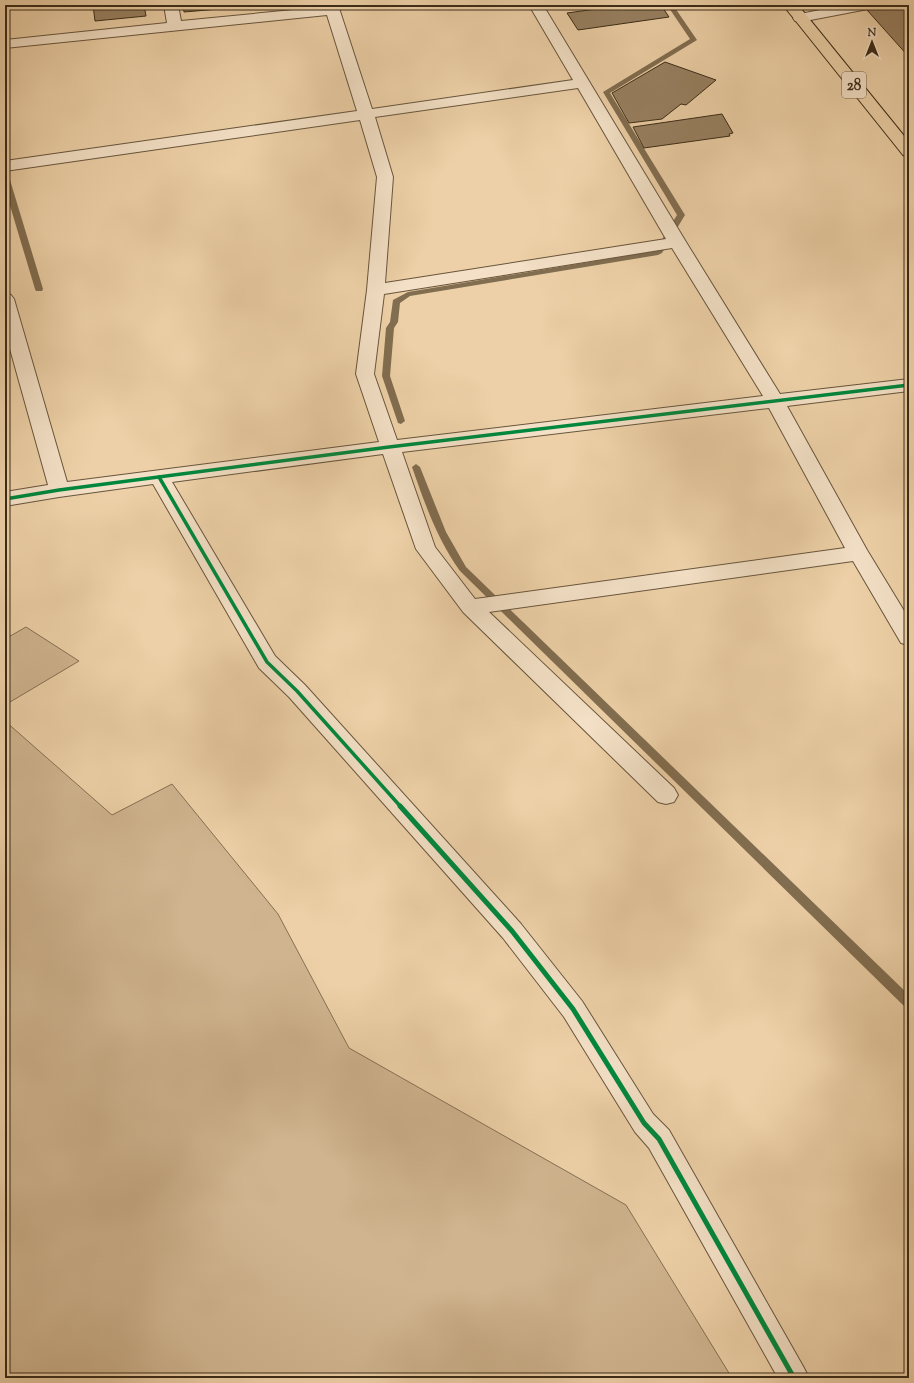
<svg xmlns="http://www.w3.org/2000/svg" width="914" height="1383" viewBox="0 0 914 1383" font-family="'Sorts Mill Goudy',serif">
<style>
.green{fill:#cfb48f;stroke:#857054}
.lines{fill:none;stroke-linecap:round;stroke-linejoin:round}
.stream{fill:#816d50;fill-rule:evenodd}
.building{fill:#988162;stroke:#3b2c18}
.minor-casing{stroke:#68553c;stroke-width:2}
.major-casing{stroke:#3b2c18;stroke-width:2}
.minor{fill:#f3e0c6;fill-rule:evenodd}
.major{fill:#edd0a7;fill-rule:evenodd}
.cycleway-far1-casing{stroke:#f3e0c6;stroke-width:6}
.cycleway-casing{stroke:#f3e0c6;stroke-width:8}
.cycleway-far1{stroke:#00873e;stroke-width:3.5}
.cycleway{stroke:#00873e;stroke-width:5}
.labels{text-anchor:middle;stroke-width:3;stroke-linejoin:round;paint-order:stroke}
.shield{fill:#f3e0c6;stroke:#72624c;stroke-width:1}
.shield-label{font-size:15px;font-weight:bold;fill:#3b2c18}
</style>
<rect width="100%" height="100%" fill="#edd0a7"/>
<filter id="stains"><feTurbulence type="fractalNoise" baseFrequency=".005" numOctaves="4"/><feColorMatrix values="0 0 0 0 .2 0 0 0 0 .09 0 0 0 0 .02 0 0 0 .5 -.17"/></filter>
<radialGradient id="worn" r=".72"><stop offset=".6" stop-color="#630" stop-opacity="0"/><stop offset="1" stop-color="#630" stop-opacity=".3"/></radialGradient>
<g class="green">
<polygon points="26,627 79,661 5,705 5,639"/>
<polygon points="5,721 112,815 172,784 278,914 349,1048 626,1205 732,1378 5,1378"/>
</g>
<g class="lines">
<g class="stream">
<polygon points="667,5 673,5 697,40 610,93 685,215 662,253 658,255 410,296 400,303 398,322 394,328 390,376 405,421 401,424 398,423 382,376 386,328 390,322 393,300 408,292 655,251 677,215 603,92 690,39"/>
<polygon points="5,178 10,180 43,289 42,291 36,291 35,289 5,189"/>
<path d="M416 464 420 467 446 532 466 567 909 995V1008L905 1007 460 571C437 539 425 504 412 467Z"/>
</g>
</g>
<g class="building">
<polygon points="93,5 144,5 146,16 95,21"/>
<polygon points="183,5 230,5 231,8 184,12"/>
<polygon points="625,5 661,5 669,17 578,30 567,13"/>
<polygon points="901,5 909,5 909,57 867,10"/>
<polygon points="665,62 716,80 686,105 681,104 662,119 629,123 612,93"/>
<polygon points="722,114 733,133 729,134 730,136 644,148 633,127"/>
</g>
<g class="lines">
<defs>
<g id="minor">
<path d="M164 5H178L181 21 324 7V5H338L372 109 573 80 529 5H543L686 242 780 394 909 379V391L787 406 867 550 909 619V645L901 643 853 561 489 612 674 788 678 795 674 802 666 804 658 802 463 612 416 549 383 454 172 482 275 656 305 685 521 924 582 1001 653 1114 669 1130 804 1368 809 1378H778L649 1148 635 1132 564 1017 503 938 289 697 259 668 153 484 59 497 5 506V492L48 485 5 331V294L11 295 14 299 67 482 379 442 356 374 367 290 377 177 360 120 5 171V161L357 111 327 15 5 48V40L167 23ZM578 88 666 239 385 283 393 177 375 117ZM672 248 763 396 397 440 374 374 384 294ZM769 408 845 548 475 599 435 547 402 452Z"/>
<polygon points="845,5 875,5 873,8 868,9 800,22 795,21 793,18 795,15"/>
</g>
<polygon id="major" points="783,5 798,5 909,142 909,157 903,155"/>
</defs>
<use href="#minor" class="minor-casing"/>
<use href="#major" class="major-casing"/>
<use href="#minor" class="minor"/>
<use href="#major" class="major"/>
<defs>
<g id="cycleway-far1">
<polyline points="159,477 267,662 297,691 401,807"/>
<polyline points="5,499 59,490 389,447 909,385"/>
</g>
<polyline id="cycleway" points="400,806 512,931 573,1009 644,1123 659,1139 794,1378"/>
</defs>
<use href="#cycleway-far1" class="cycleway-far1-casing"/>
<use href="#cycleway" class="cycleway-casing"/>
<use href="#cycleway-far1" class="cycleway-far1"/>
<use href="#cycleway" class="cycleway"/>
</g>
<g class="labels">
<rect class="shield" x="842" y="72" width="24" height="26" rx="3"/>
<g class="shield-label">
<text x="854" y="90">28</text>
</g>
</g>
<rect width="914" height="1383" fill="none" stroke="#edd0a7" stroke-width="20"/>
<rect x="6" y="6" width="902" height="1371" fill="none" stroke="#3b2c18" stroke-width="2"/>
<rect x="10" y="10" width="894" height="1363" fill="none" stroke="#3b2c18"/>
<g transform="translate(872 42)" stroke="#f3e0c6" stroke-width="3" paint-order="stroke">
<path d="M0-3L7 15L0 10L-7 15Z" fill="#3b2c18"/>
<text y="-6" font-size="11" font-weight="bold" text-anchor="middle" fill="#3b2c18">N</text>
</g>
<rect width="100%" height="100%" filter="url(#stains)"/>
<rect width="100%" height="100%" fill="url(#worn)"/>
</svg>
